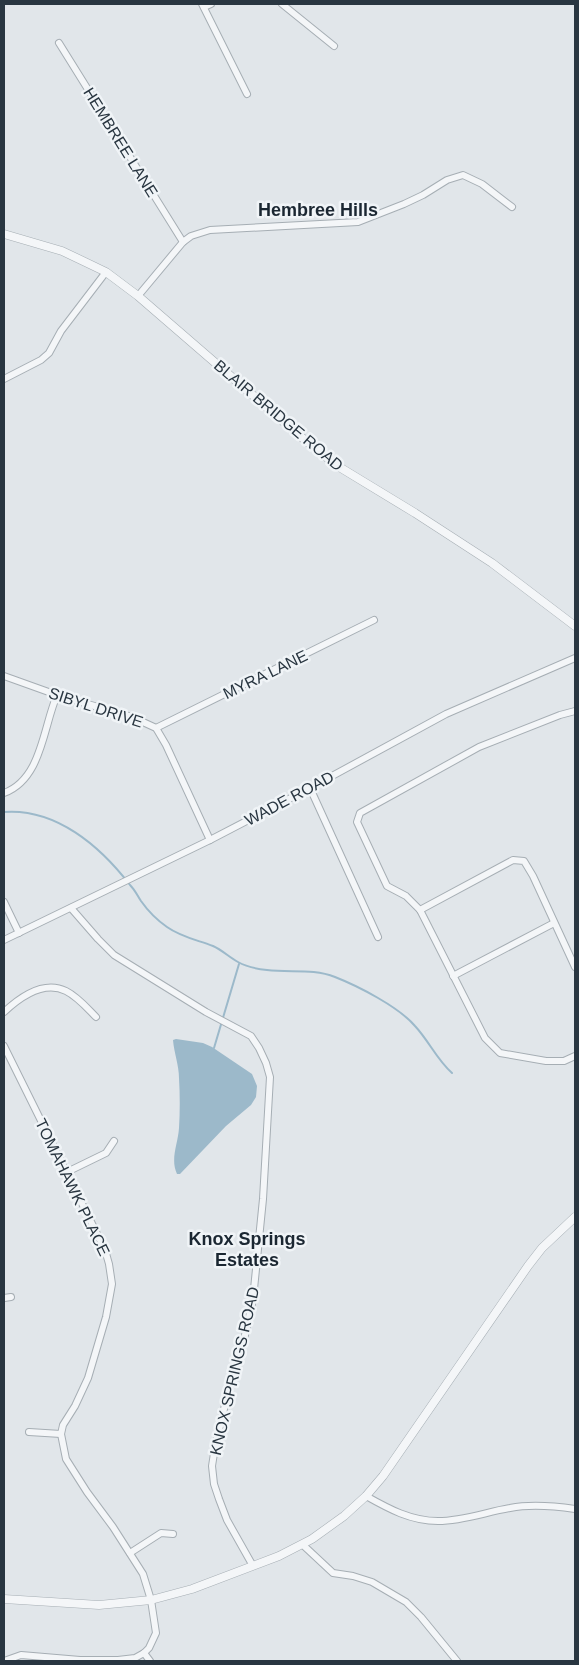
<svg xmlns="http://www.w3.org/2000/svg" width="579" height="1665" viewBox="0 0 579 1665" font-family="Helvetica,sans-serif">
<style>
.water{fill:#9cb9ca}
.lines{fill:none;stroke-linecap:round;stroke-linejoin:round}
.stream{stroke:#9cb9ca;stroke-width:2}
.minor-casing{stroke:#a6aeb4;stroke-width:8}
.tertiary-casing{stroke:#a6aeb4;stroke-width:9}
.minor{stroke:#f4f6f8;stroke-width:6}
.tertiary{stroke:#f4f6f8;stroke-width:8}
.labels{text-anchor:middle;stroke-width:5;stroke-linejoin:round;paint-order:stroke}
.street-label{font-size:16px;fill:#293641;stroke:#f0f4f7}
.neighbourhood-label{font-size:18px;font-weight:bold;fill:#1b2732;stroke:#f0f4f7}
</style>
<rect width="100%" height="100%" fill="#e1e6ea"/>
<path class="water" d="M176 1039 203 1043 212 1047 252 1074 257 1086 256 1097 251 1105 226 1126 180 1174H177C170 1159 178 1144 179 1128 180 1112 180 1095 179 1078 179 1065 174 1053 173 1040Z"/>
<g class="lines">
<g class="stream">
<path d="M4 812C56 808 100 846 130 885 135 890 137 895 141 901 148 911 157 920 167 927 181 937 197 940 213 946 222 950 229 957 238 962 247 967 257 969 267 970 290 973 313 968 335 977 358 986 399 1007 415 1026 429 1041 437 1060 452 1073"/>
<polyline points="214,1048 239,964"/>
</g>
<defs>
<g id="minor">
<polyline points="202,4 247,94"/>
<polyline points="282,4 334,46"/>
<polyline points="204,7 211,4"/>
<polyline points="59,43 183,242"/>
<polyline points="138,296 183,242 191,236 210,230 358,222 404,204 423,195 447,180 463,175 482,184 512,207"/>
<polyline points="4,379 41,360 49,353 61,331 106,272"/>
<polyline points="4,676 57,695 132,717 156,728 166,745 210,840"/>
<polyline points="575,711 560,715 479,747 360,813 357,822 387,886 406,896 420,910 485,1038 500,1053 546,1061 564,1061 575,1056"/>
<polyline points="156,728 374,620"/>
<polyline points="310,788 378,937"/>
<path d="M4 793C42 779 43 727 57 695"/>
<polyline points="4,902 19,933"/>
<polyline points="71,908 98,939 114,955 206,1012 251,1036 259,1048 266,1063 270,1077 263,1199 253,1299 243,1344 233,1371 215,1447 212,1466 214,1484 219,1499 227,1520 253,1566"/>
<polyline points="420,910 513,860 524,861 533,876 575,967"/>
<polyline points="4,940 210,840 310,788 446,714 575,658"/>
<polyline points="453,976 554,923"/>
<path d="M4 1012C20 997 44 980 66 991 78 997 87 1008 96 1017"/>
<polyline points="4,1046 105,1250 109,1264 112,1284 106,1317 88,1378 75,1406 63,1425 61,1434 66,1459 87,1492 113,1527 143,1574 151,1600 156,1633 149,1648 144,1653 135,1658 118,1660 80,1660 21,1655 4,1661"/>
<polyline points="67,1172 106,1153 114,1141"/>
<polyline points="4,1298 11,1297"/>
<polyline points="29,1432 61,1434"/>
<path d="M366 1496C389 1509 411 1521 438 1521 463 1521 486 1512 510 1508 531 1504 554 1506 575 1509"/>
<polyline points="303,1545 333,1573 353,1576 372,1582 406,1602 421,1617 457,1661"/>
<polyline points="130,1553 161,1533 173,1534"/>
<polyline points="144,1653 150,1661"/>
</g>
<g id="tertiary">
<polyline points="4,234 62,251 106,272 138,296 300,436 336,465 415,513 492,563 575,626"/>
<polyline points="4,1599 99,1605 151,1600 192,1589 279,1556 312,1539 344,1516 366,1496 383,1476 528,1266 542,1248 575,1217"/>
</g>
</defs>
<use href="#minor" class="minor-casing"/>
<use href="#tertiary" class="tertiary-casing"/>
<use href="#minor" class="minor"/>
<use href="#tertiary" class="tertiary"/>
</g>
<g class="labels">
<g class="street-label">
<text transform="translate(121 142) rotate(58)" y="6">HEMBREE LANE</text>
<text transform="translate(279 415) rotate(40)" y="6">BLAIR BRIDGE ROAD</text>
<text transform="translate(265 674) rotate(-26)" y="6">MYRA LANE</text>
<text transform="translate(96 707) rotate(18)" y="6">SIBYL DRIVE</text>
<text transform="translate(289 798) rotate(-28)" y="6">WADE ROAD</text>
<text transform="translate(73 1187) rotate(64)" y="6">TOMAHAWK PLACE</text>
<text transform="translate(234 1371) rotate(-77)" y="6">KNOX SPRINGS ROAD</text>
</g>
<g class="neighbourhood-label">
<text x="318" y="216">Hembree Hills</text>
<text x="247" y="1245">Knox Springs<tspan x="247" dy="21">Estates</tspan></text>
</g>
</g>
<rect width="579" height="1665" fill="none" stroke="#293641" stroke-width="10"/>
</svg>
